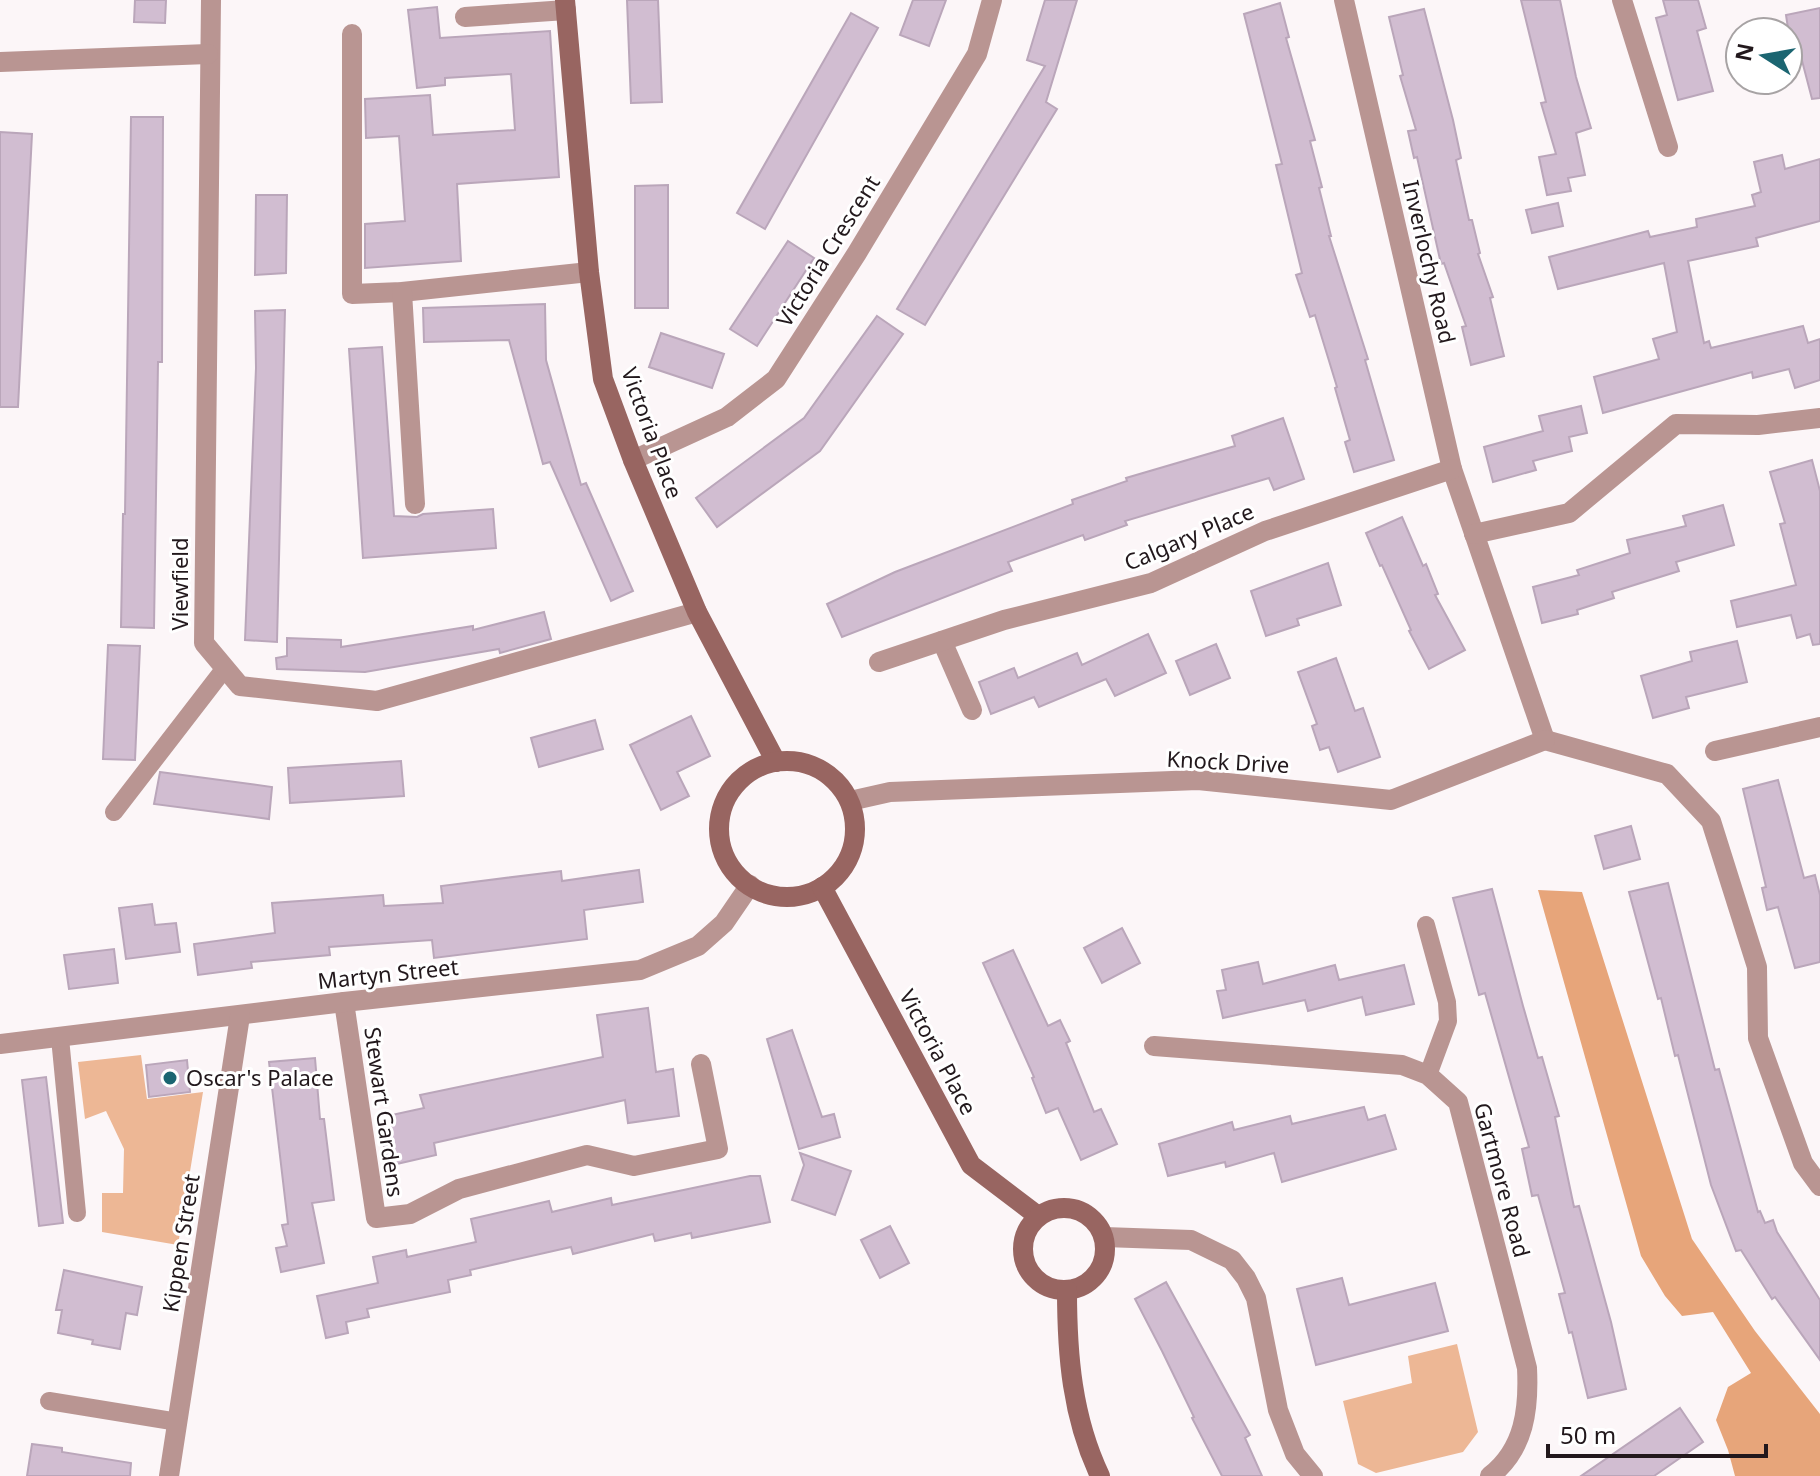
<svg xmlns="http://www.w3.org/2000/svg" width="1820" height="1476" viewBox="0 0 1820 1476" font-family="'Noto Sans',sans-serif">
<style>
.green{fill:#edb795}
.forest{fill:#e7a57a}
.building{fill:#d1bdd1;stroke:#baa6ba;stroke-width:2}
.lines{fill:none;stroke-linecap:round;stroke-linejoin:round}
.lane{stroke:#b99592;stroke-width:18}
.street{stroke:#b99592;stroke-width:20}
.secondary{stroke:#986561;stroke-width:20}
.poi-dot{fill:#1b6571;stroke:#fff;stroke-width:3}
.labels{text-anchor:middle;stroke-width:6;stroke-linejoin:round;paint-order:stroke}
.street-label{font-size:22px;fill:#22181c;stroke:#fff}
.poi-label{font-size:22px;fill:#22181c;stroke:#fff;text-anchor:start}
</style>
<rect width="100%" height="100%" fill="#fcf6f8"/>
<g class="green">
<polygon points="141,1055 147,1099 203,1092 178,1245 102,1232 102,1193 123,1193 124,1149 106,1111 85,1119 78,1062"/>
<polygon points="1457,1344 1478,1432 1463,1452 1376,1473 1358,1464 1343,1401 1412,1383 1408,1356"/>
</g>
<polygon class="forest" points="1538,890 1582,892 1692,1239 1755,1331 1820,1414 1820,1476 1735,1476 1728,1450 1716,1420 1728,1387 1751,1373 1713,1312 1682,1316 1665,1296 1641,1256"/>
<g class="building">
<polygon points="135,0 166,0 165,23 134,22"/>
<polygon points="627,0 658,0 662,102 631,103"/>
<polygon points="913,0 946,0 929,46 900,35"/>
<polygon points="1045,0 1077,0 1046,102 1057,109 925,325 897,309 1045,66 1027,60"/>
<polygon points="1521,0 1560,0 1576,77 1591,128 1576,133 1585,175 1568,178 1571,191 1547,195 1539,157 1556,154 1541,103 1546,102"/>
<polygon points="1663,0 1698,0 1706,28 1697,31 1713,91 1678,100 1656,18 1667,15"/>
<polygon points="1280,3 1289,37 1286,38 1315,140 1310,141 1322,187 1319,188 1331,236 1329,236 1368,359 1365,360 1394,460 1354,472 1345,442 1350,440 1335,388 1337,387 1315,315 1310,317 1296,275 1302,273 1276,165 1282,164 1244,14"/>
<polygon points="437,7 440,38 550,31 559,177 457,184 461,261 365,268 365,224 405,221 399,136 366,138 365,99 430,95 433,135 515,130 511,74 445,78 445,85 417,88 408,10"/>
<polygon points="1820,8 1820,98 1812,99 1800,53 1792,55 1786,15"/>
<polygon points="1424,9 1453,120 1461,158 1456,160 1469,220 1472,220 1480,253 1478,254 1493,297 1490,298 1504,356 1471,365 1462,327 1466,326 1444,263 1441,264 1417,157 1414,158 1408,131 1416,130 1400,76 1403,75 1389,17"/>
<polygon points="851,13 878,28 765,229 737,213"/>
<polygon points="131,117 163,117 162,362 158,362 154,628 121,627 123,514 125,514"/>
<polygon points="0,132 32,134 18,407 0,407"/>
<polygon points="1782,155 1785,169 1820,159 1820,221 1756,238 1758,246 1688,261 1704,343 1709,341 1711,348 1803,326 1808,343 1820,339 1820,380 1795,388 1789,369 1753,378 1752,372 1603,413 1594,377 1659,359 1653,339 1677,332 1664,263 1558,289 1549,257 1648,231 1650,237 1697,227 1696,219 1755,206 1752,195 1761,192 1754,162"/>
<polygon points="668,185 668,308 635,308 635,186"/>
<polygon points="256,195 287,195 286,273 255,275"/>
<polygon points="1558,203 1563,226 1532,233 1526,210"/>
<polygon points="788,241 814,258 757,346 730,329"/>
<polygon points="545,304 546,360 581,485 586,483 633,591 611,601 550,462 543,464 509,340 424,342 423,308"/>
<polygon points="285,310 277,642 245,640 256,368 255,311"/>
<polygon points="877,316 903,334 820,451 717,527 696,498 804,418"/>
<polygon points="661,333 724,354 712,388 649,367"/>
<polygon points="382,347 394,516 417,517 423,514 493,509 496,548 363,558 349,349"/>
<polygon points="1581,406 1587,433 1569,437 1572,451 1533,461 1536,470 1493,482 1484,447 1543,431 1539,416"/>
<polygon points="1283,418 1304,479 1274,490 1269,478 1125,521 1127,525 1085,540 1083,535 1008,562 1012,571 842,637 827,604 895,572 1073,504 1072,500 1127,481 1126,478 1235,446 1232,436"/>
<polygon points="1812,460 1820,491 1820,644 1813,645 1810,634 1797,638 1791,615 1737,627 1731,601 1796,585 1780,524 1785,523 1770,472"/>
<polygon points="1723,505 1734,545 1676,562 1679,571 1612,592 1614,598 1577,610 1578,614 1542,623 1533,587 1579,575 1577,570 1630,553 1627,540 1686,526 1683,516"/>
<polygon points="1402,517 1423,566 1426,564 1438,594 1435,595 1465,650 1429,669 1409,631 1411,630 1382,565 1380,566 1366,533"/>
<polygon points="1328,563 1341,605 1297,619 1299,625 1266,636 1251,591"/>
<polygon points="544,612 551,639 500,653 499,649 365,672 277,669 276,658 287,656 287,638 341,640 341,647 473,626 473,630"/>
<polygon points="1148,634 1166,673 1115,696 1106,679 1039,707 1034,697 991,714 979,682 1014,668 1018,678 1077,653 1082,665"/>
<polygon points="1737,641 1747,682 1686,697 1689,708 1653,718 1641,676 1692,661 1690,652"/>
<polygon points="1216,644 1230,678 1190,695 1176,661"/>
<polygon points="108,645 140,646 135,760 103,759"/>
<polygon points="1336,658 1355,711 1363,708 1380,757 1338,772 1329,747 1320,750 1312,726 1317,724 1298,672"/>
<polygon points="691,716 710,756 677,772 689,796 661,810 630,745"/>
<polygon points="595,720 603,749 539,767 531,738"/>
<polygon points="401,761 404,796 290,803 288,768"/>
<polygon points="160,772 272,787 269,819 154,804"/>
<polygon points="1778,780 1804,878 1815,875 1820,895 1820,962 1795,968 1778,907 1767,910 1762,888 1766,887 1743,789"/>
<polygon points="1631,826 1640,859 1604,869 1595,836"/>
<polygon points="639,870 643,902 584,910 587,939 434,958 432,940 329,947 330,955 251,962 252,968 198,975 194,944 275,933 272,903 383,895 384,906 443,903 441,886 561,871 562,881"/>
<polygon points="1668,883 1715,1070 1719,1069 1758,1212 1760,1211 1765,1223 1773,1220 1777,1232 1820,1300 1820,1360 1775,1297 1772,1299 1741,1250 1736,1251 1711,1185 1678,1055 1675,1056 1661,998 1658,999 1629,892"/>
<polygon points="1492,889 1523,1006 1538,1058 1542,1057 1559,1116 1555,1117 1574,1207 1579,1206 1611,1322 1626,1389 1588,1398 1572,1332 1569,1333 1559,1294 1565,1293 1538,1195 1532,1196 1522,1149 1529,1147 1485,993 1479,995 1453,898"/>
<polygon points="152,904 155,925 176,923 180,952 126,959 119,908"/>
<polygon points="1122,928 1140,963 1102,983 1084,948"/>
<polygon points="114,949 118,983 69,989 64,955"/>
<polygon points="1013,950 1048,1026 1060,1020 1070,1041 1066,1043 1094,1112 1101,1109 1117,1144 1081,1160 1058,1108 1046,1113 1032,1078 1034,1077 983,963"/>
<polygon points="1258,962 1263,984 1335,965 1339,980 1404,965 1414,1004 1366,1015 1362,997 1308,1011 1305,1000 1223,1018 1217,991 1226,990 1222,970"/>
<polygon points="648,1008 656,1072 673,1069 679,1116 628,1123 625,1100 434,1143 436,1155 388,1166 378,1118 424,1108 420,1095 603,1057 597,1015"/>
<polygon points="792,1030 822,1117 834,1114 840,1137 799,1149 767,1039"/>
<polygon points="315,1058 320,1119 324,1119 334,1200 312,1203 324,1263 281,1272 276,1248 287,1246 282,1225 288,1224 269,1062"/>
<polygon points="187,1060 190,1092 149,1097 146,1065"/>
<polygon points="46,1077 63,1223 39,1226 22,1080"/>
<polygon points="1364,1107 1368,1120 1385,1115 1396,1149 1282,1182 1274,1153 1226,1167 1225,1162 1168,1176 1159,1144 1232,1122 1234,1130 1290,1116 1292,1124"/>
<polygon points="800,1153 851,1171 835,1215 792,1200 804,1165"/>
<polygon points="750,1176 760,1176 770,1222 692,1238 691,1233 655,1241 653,1234 573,1254 571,1247 470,1270 471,1275 448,1280 450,1292 367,1309 369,1317 346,1322 348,1333 326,1338 317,1296 378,1283 373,1257 406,1250 407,1257 476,1242 471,1219 549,1201 552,1212 611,1198 612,1205"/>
<polygon points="890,1226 909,1263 880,1278 861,1240"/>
<polygon points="64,1270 142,1287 137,1315 126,1313 120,1349 92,1344 93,1340 58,1333 62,1310 56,1310"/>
<polygon points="1342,1278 1349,1305 1435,1283 1448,1331 1316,1365 1297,1289"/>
<polygon points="1166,1282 1250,1435 1245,1438 1262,1476 1222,1476 1192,1418 1194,1417 1162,1351 1135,1299"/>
<polygon points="1680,1408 1703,1442 1654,1476 1581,1476"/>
<polygon points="32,1444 62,1448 62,1452 131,1463 130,1476 27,1476"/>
</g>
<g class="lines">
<g class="lane">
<polyline points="114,812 225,668"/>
<polyline points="1426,925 1447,1002 1448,1021 1428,1075"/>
<polyline points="60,1038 77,1213"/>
<polyline points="49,1401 178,1422"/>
</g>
<g class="street">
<polyline points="211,0 204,643 240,686 377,701 697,612"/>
<polyline points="1344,0 1452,469 1545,740"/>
<polyline points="1622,0 1668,147"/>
<polyline points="465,17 566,10"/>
<polyline points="352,34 352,294 402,292 589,272"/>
<polyline points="0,62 208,54"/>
<polyline points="402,292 415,504"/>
<polyline points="633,460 727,417 776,379 857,253 977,54 992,0"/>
<polyline points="1474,534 1569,513 1676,424 1758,425 1820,418"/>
<polyline points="942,641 972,710"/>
<polyline points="879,662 1004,620 1151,583 1265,531 1452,469"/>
<polyline points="1545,740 1667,774 1711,821 1757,967 1758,1038 1803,1163 1820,1186"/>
<polyline points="1715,751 1820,727"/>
<polyline points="850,801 890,792 1198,780 1391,800 1545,740"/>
<polyline points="344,1002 376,1218 410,1214 459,1189 587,1155 634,1166 718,1149 701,1064"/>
<polyline points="0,1044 344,1002 640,970 698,946 724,923 750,885"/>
<path d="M1154 1046 1402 1065 1428 1075 1458 1102 1527 1368C1529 1408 1525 1449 1490 1476"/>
<polyline points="1104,1237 1191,1240 1232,1260 1246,1278 1256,1298 1278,1410 1295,1454 1313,1476"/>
<polyline points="169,1476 240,1016"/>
</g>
<g class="secondary">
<polyline points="565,0 589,272 603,379 633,460 697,612 776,762"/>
<circle cx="787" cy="829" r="68"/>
<polyline points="822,887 971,1165 1038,1216"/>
<circle cx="1064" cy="1249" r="41"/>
<path d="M1067 1290C1067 1355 1072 1417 1100 1476"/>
</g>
</g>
<circle class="poi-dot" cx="170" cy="1078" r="8"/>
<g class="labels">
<g class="street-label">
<text transform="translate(828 251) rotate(-58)" y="8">Victoria Crescent</text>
<text transform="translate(1429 262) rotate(77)" y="8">Inverlochy Road</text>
<text transform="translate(652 433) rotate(70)" y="8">Victoria Place</text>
<text transform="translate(1189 537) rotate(-23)" y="8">Calgary Place</text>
<text transform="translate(180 584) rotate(-90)" y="8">Viewfield</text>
<text transform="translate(1228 762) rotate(3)" y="8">Knock Drive</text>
<text transform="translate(388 974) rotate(-6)" y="8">Martyn Street</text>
<text transform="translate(938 1052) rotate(62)" y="8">Victoria Place</text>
<text transform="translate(384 1112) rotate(82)" y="8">Stewart Gardens</text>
<text transform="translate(1502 1180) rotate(75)" y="8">Gartmore Road</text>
<text transform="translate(181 1243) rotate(-81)" y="8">Kippen Street</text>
</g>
<g class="poi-label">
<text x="186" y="1086">Oscar's Palace</text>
</g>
</g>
<g transform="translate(1764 56) rotate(281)"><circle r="38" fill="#ffffff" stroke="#a7a3a4" stroke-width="2"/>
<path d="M0-6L14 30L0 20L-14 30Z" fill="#1b6571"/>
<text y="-12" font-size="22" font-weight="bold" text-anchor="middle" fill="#22181c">N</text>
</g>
<path d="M1548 1444v12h218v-12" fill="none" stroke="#22181c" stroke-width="4"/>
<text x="1560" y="1444" font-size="24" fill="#22181c" stroke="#ffffff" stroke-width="6" paint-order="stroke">50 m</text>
</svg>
